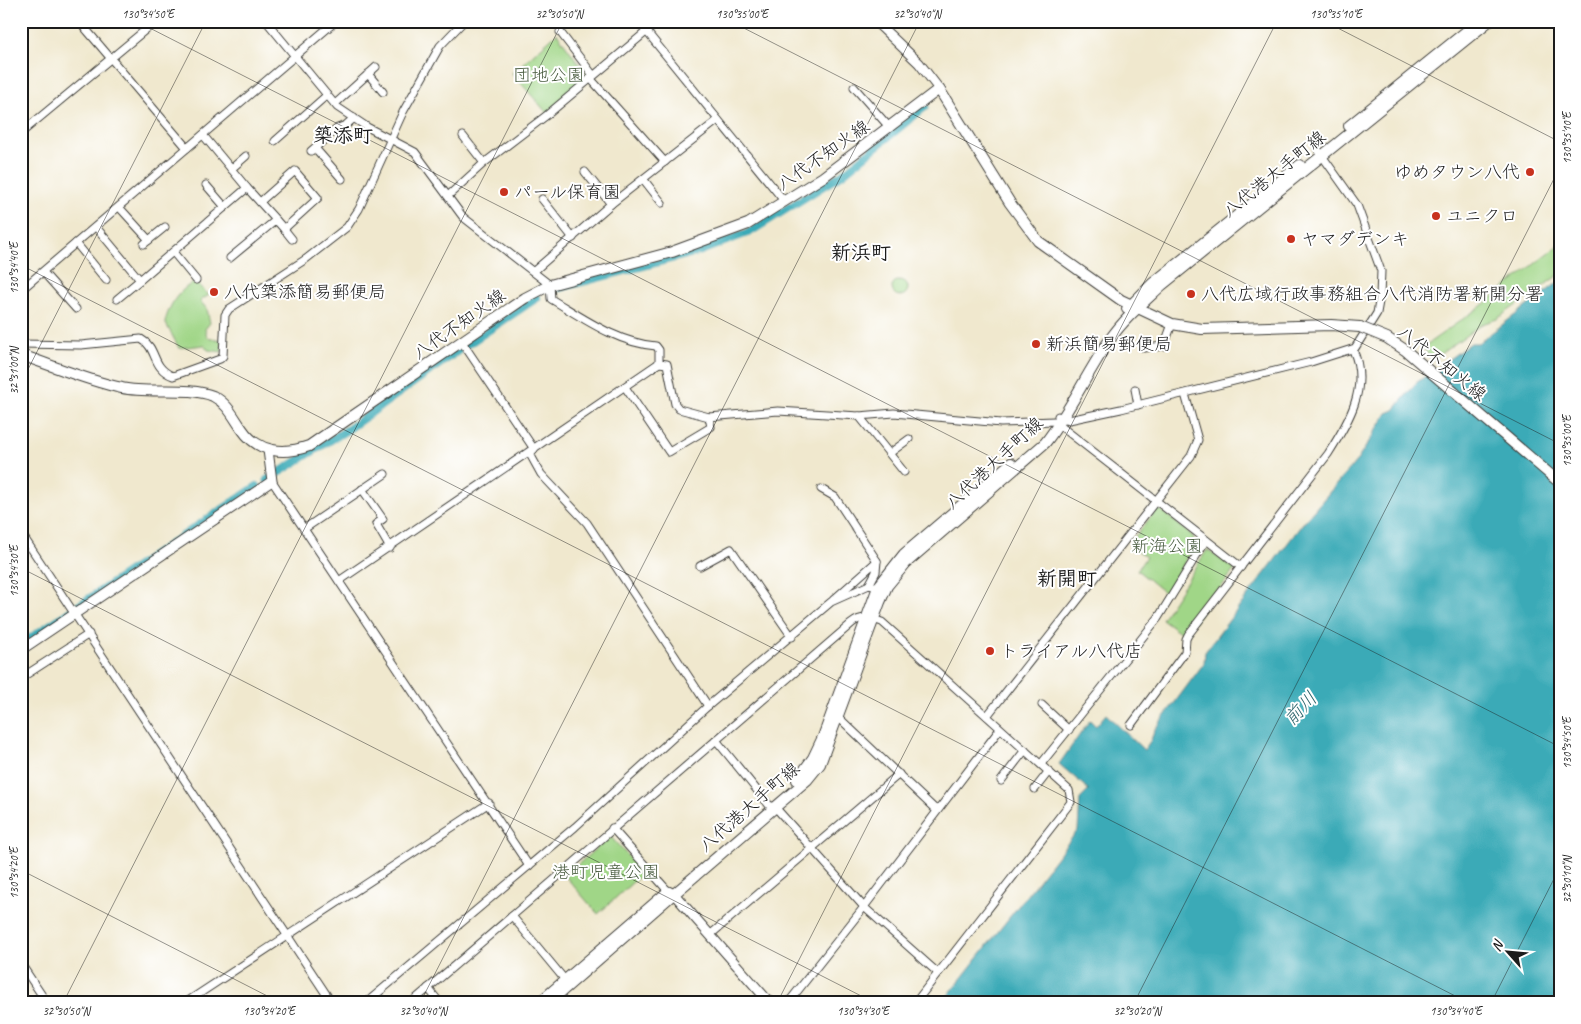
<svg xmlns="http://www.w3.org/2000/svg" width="1581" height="1024" viewBox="0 0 1581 1024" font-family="Caveat,'Klee One',sans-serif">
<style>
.green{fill:#a0d687;stroke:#5e7952}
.water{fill:#3aaab7;stroke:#2b636a}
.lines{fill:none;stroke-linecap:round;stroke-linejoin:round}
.canal{stroke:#3aaab7;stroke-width:8}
.minor-casing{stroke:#3c3b37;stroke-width:9}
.tertiary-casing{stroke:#3c3b37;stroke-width:11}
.secondary-casing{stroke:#3c3b37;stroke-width:12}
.minor{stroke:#fff;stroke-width:7}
.tertiary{stroke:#fff;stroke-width:9}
.secondary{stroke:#fff;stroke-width:10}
.secondary-bridge-casing{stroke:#3c3b37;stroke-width:12;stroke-linecap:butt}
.secondary-bridge{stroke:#fff;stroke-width:10}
.ticks{fill:none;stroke:#1c1c1c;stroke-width:1;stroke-opacity:0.45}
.poi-dot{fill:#c8321e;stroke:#fff;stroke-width:2}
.labels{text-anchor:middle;stroke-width:4;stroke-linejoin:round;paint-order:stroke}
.park-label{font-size:18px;fill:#4a5d41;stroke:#fff}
.street-label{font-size:18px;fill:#1c1c1c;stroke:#fff}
.poi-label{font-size:18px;fill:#1c1c1c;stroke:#fff;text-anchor:start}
.water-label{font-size:19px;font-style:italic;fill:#2b636a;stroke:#fff}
.quarter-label{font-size:20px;font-weight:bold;fill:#1c1c1c;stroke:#fff}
.neatline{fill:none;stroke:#1c1c1c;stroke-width:2}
.ticks-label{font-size:12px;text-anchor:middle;fill:#1c1c1c}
</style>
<rect width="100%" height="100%" fill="#fff"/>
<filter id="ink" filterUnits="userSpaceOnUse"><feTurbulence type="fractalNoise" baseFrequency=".02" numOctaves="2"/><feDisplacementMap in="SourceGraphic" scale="10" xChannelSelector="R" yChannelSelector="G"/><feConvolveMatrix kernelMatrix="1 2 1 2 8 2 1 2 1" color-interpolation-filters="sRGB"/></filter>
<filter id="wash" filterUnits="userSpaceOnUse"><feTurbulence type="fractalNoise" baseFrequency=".0096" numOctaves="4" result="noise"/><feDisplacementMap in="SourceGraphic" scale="20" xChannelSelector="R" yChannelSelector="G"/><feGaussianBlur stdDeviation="1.12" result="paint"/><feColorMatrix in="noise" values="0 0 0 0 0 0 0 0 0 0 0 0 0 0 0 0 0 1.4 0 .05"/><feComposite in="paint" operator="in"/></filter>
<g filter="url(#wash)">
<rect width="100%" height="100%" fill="#f0e8ce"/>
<g class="green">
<polygon points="557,33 587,75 547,113 512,73"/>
<polygon points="1560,244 1560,274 1497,319 1482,324 1432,360 1423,347 1480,307"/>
<circle cx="900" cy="288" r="8"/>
<path d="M195 282 209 295 200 301 207 309 210 323 205 329 207 337 221 340 222 352 208 350 204 345 179 348 165 322C169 305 179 289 195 282Z"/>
<polygon points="1158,508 1193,536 1195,545 1166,594 1137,570 1146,557 1129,544"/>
<polygon points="1207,550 1235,569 1184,635 1162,619"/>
<polygon points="610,836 643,873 598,914 565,876"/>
</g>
<polygon class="water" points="1560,281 1560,1003 942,1003 1078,830 1080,799 1089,790 1059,764 1090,720 1096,726 1106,714 1144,750 1151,740 1155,729 1204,663 1205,652 1303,523 1358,459 1387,413 1394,410 1416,383 1471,343 1478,343"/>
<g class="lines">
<g class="canal">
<polyline points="560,288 698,252 750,232 844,173 925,107"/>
<polyline points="467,345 537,298"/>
<polyline points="267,480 350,428 458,351"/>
<polyline points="21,644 257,486"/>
</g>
</g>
</g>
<g filter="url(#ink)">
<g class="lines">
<defs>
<g id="minor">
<polyline points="79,21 187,148"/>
<path d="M266 21 337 107 367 127 415 152 463 217 550 285 551 299C583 318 617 343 656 346L659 350V363"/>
<polyline points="638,21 785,202"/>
<polyline points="560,32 593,75"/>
<polyline points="368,74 383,92"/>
<polyline points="590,78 665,162"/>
<polyline points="854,87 890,128"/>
<polyline points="335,104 376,67"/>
<polyline points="21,133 156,21"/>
<polyline points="203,135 247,188"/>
<polyline points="463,136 484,163"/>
<polyline points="275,141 327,95"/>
<polyline points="315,148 342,179"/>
<polyline points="311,151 338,128 346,125 354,118"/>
<polyline points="231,169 246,156"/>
<polyline points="585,172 611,204"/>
<polyline points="644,180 662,203"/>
<polyline points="206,185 225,207"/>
<polyline points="449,195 484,163 547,115 659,21"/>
<polyline points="542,199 573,238"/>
<polyline points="260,202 295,171 318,198 284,229 276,220"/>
<polyline points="119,207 149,240 144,244"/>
<polyline points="96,227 140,280 117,299"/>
<polyline points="284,229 292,239"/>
<polyline points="149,240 165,227"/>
<polyline points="76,243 106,280"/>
<polyline points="173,252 196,280"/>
<polyline points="534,271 611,204 718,120"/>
<polyline points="43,272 76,309"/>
<polyline points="140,280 247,188 276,220 230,258"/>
<polyline points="21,290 336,21"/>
<polyline points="462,342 534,449"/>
<path d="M21 344 81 345 141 339C158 348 151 368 173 376L220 359 223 356 225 315 229 309 306 259 347 227 359 209 403 112 440 46 464 21"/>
<polyline points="1144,348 1164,346 1172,324"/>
<polyline points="625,387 669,452 711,427 709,417"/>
<polyline points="1135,389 1138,405"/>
<polyline points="859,416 904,472"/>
<polyline points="1058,416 1069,420 1121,409 1311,362 1355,348 1377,313 1380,296 1381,271 1357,205 1318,150"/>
<polyline points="534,449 530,454 541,474 587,523 708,706"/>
<polyline points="890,453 909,439"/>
<polyline points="272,481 529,866"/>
<polyline points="362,489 383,519 376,524 390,548"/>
<polyline points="821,489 835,497 877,561"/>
<polyline points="304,529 385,474"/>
<polyline points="21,533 332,1003"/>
<polyline points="700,566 731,549 792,637"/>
<polyline points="339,581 659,363 667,364 675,404 679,409 709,417 778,411 859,416 894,413 1001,423 1054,421 1241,567"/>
<polyline points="833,600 877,561 876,572 869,585"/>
<polyline points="21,678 89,634"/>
<polyline points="1042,705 1069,730"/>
<polyline points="835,714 936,810"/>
<polyline points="987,716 1191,456 1198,440 1185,394"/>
<path d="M1131 725 1185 652 1186 639 1188 635 1328 454C1348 423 1370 387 1353 350"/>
<polyline points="716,740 769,805 775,807 864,907 938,973"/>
<polyline points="1041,764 1158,618 1206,540"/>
<polyline points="1001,781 1025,750"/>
<polyline points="1035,789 1049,771"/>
<polyline points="612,828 668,891"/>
<polyline points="512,916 565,980"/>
<polyline points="710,935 899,774"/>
<polyline points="21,964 47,1003"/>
<polyline points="428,988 440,1003"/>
<polyline points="185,1003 489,803"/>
<polyline points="366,1003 575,827 708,706 831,602 869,585 878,587"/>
<path d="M411 1003 851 624C862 615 870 618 882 622L1069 790 1071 802 915 1003"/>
<polyline points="788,1003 864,907 1000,729"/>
</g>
<g id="tertiary">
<polyline points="875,21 919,63 939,89"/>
<polyline points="21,650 272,481 268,450"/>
<polyline points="538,1003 668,891 674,894 770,1003"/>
<polyline points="549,1003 674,894"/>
</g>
<g id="secondary">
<polyline points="1349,126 1478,22"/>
<polyline points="1127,309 1152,284 1300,165"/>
<path d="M21 355C54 366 88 381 122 388 148 394 190 386 213 396 227 403 233 416 242 429 258 453 284 455 309 446L525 298 550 285 672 252 748 224 823 177 939 89 1010 203 1038 241 1121 300 1172 324 1202 329 1331 325 1360 327"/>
<polyline points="797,780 813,758 823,737 878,587 904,554 1011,463"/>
<path d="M674 894 807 780 820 764 880 602 887 586 906 563 1045 443C1071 410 1087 372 1111 338 1125 318 1144 302 1162 285L1489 21"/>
</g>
</defs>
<use href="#minor" class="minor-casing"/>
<use href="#tertiary" class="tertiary-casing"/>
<use href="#secondary" class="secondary-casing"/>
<use href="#minor" class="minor"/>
<use href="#tertiary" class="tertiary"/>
<use href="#secondary" class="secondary"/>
<defs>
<polyline id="secondary-bridge" points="1360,327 1387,338 1405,350 1560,483"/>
</defs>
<use href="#secondary-bridge" class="secondary-bridge-casing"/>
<use href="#secondary-bridge" class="secondary-bridge"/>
</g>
</g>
<path class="ticks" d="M136 21 1560 747M730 21 1560 444M1324 21 1560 142M21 265 1469 1003M21 383 206 21M21 568 875 1003M21 870 281 1003M63 1003 563 21M420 1003 920 21M777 1003 1277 21M1134 1003 1560 167M1491 1003 1560 867"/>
<g class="poi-dot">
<circle cx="1530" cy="172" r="5"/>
<circle cx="504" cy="192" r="5"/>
<circle cx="1436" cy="216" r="5"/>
<circle cx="1291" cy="239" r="5"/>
<circle cx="214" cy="292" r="5"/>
<circle cx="1191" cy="294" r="5"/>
<circle cx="1036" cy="344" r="5"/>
<circle cx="990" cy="651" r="5"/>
</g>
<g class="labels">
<g class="park-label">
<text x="549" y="81">団地公園</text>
<text x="1167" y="552">新海公園</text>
<text x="606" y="878">港町児童公園</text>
</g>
<g class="street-label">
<text transform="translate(823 155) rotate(-35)" y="6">八代不知火線</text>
<text transform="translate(1274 174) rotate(-39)" y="6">八代港大手町線</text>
<text transform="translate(459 324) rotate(-35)" y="6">八代不知火線</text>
<text transform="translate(1442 363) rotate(39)" y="6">八代不知火線</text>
<text transform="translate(994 463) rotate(-43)" y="6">八代港大手町線</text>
<text transform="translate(749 807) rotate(-41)" y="6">八代港大手町線</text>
</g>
<g class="poi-label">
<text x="1520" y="178" text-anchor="end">ゆめタウン八代</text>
<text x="514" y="198">パール保育園</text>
<text x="1446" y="222">ユニクロ</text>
<text x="1301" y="245">ヤマダデンキ</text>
<text x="224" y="298">八代築添簡易郵便局</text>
<text x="1201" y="300">八代広域行政事務組合八代消防署新開分署</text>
<text x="1046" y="350">新浜簡易郵便局</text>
<text x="1000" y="657">トライアル八代店</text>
</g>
<g class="water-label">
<text transform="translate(1300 708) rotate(-46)" y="7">前川</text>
</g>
<g class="quarter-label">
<text x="343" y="142">築添町</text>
<text x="861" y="259">新浜町</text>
<text x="1067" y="585">新開町</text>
</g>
</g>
<rect width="1581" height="1024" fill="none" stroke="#fff" stroke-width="55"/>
<g transform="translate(1508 952) rotate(297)" stroke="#ffffff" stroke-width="4" paint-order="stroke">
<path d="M0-4L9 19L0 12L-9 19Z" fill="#1c1c1c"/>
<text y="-8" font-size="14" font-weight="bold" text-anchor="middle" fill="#1c1c1c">N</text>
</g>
<rect x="28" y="28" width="1526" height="968" class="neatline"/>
<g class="ticks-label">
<text x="148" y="18">130°34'50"E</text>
<text x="559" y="18">32°30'50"N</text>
<text x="742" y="18">130°35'00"E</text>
<text x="917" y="18">32°30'40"N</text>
<text x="1336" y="18">130°35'10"E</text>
<text transform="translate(1567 138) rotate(-90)" y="4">130°35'10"E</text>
<text transform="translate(14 268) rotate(-90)" y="4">130°34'40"E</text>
<text transform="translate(14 371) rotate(-90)" y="4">32°31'00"N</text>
<text transform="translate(1567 441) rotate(-90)" y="4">130°35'00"E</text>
<text transform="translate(14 571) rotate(-90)" y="4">130°34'30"E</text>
<text transform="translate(1567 743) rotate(-90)" y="4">130°34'50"E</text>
<text transform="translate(14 873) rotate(-90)" y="4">130°34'20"E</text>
<text transform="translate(1567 880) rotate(-90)" y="4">32°30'10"N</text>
<text x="66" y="1015">32°30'50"N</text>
<text x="269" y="1015">130°34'20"E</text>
<text x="423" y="1015">32°30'40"N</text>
<text x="863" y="1015">130°34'30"E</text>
<text x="1137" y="1015">32°30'20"N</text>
<text x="1456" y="1015">130°34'40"E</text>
</g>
</svg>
